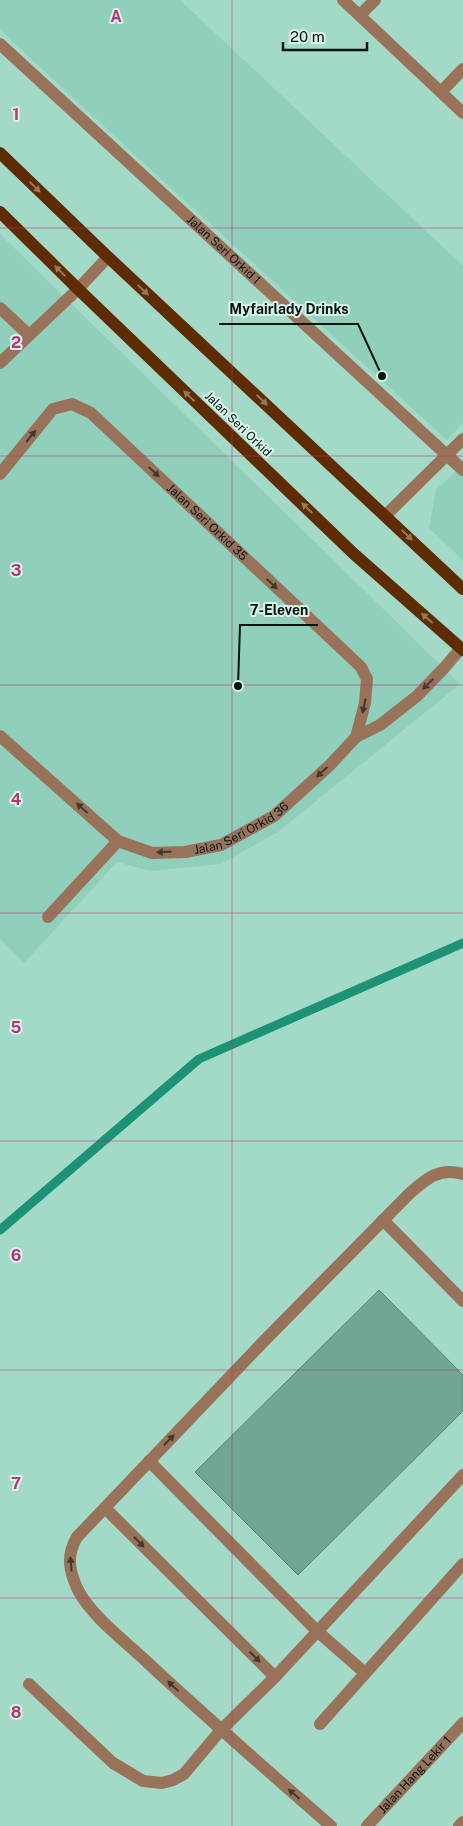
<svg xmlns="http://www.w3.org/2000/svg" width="463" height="1826" viewBox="0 0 463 1826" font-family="'Public Sans',sans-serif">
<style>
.built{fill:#90cfbb}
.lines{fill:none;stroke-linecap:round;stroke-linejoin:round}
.stream{stroke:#1e9276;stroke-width:9}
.building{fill:#71a594;stroke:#548777}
.minor{stroke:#99725a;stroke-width:12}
.major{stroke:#5f2b00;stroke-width:12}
.oneway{fill:#907b5e}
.oneway2{fill:#3e3a2e}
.grid{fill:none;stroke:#b8347a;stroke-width:1;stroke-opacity:0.55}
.labels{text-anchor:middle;stroke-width:4;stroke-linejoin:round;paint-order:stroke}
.street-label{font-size:12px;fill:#021510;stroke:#d9f3ea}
.grid-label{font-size:16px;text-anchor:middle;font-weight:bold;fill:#b8347a;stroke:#d9f3ea;stroke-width:4;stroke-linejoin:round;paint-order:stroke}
.leader{fill:none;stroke:#021510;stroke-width:2}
.callout-dot{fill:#021510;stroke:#d9f3ea;stroke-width:2}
.callout-label{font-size:14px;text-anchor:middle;font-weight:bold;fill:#021510;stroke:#d9f3ea;stroke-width:4;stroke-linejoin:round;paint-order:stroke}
</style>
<rect width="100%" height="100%" fill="#a3d9c7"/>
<g class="built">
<polygon points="0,0 180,0 463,266 463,423 447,440 135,155 0,30"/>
<polygon points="0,234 460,684 278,832 221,864 150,871 117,862 24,963 0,939"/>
<polygon points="463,465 463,560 429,528 436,490"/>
</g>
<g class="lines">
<polyline class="stream" points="0,1230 199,1059 463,943"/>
</g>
<polygon class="building" points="379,1290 463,1375 463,1411 298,1575 195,1472"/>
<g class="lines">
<g class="minor">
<polyline points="343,0 463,113"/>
<polyline points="360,15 375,0"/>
<path id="s1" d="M0 44 463 470"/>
<polyline points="441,92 463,69"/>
<polyline points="0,308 29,335"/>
<polyline points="0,363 78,289 108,257"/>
<path id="s2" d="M0 474 53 409 72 404 91 413 361 667 367 679 365 703 356 737"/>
<polyline points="386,515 463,439"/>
<path id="s3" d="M0 736 118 841 152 853 185 852 221 845 274 816 330 765 356 737 380 725 417 696 445 667 461 648"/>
<polyline points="48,917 118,841"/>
<polyline points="383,1220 463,1301"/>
<polyline points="149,1461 317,1631 365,1673"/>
<polyline points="105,1508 275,1677"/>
<polyline points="29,1684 113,1763 143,1781 162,1783 173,1780 184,1774 220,1731 275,1677 463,1475"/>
<polyline points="320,1724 463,1564"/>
<path d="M331 1826C269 1772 207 1718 147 1662 125 1641 92 1617 78 1590 69 1571 66 1556 77 1537L263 1342 410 1193C427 1178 440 1167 463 1174"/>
<path id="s4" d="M367 1826 463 1723"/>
<polyline points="459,1826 463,1822"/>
</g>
<g class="major">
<polyline points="0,153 108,257 463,589"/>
<polyline points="0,212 78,289 354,554 463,650"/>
</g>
</g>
<defs><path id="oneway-solid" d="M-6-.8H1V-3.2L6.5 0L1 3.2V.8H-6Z" transform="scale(1.25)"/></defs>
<g class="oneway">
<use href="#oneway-solid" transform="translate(35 187) rotate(44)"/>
<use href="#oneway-solid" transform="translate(60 271) rotate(-135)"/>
<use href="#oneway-solid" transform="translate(143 290) rotate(43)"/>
<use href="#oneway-solid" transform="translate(189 396) rotate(-136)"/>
<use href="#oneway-solid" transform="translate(262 400) rotate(43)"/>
<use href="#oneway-solid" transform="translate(307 508) rotate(-136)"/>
<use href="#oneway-solid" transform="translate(407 535) rotate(44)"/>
<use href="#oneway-solid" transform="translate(427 618) rotate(-139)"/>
</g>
<g class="oneway2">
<use href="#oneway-solid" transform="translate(31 436) rotate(-51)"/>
<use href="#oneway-solid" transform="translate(154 472) rotate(43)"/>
<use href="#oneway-solid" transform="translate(272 584) rotate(43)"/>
<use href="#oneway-solid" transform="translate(428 684) rotate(135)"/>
<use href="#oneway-solid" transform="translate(364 706) rotate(102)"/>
<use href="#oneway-solid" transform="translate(322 772) rotate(138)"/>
<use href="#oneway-solid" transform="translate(82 808) rotate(-138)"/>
<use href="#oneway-solid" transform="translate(164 852) rotate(179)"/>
<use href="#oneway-solid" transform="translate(169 1440) rotate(-46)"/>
<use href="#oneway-solid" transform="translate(139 1542) rotate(45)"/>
<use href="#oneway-solid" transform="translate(71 1564) rotate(-95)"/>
<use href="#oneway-solid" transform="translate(255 1657) rotate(45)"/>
<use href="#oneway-solid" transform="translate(173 1686) rotate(-137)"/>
<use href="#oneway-solid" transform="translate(294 1794) rotate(-139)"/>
</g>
<path class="grid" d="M232 0V1826M0 228H463M0 456H463M0 685H463M0 913H463M0 1141H463M0 1370H463M0 1598H463"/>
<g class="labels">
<g class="street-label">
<text dy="4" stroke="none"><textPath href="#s1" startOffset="304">Jalan Seri Orkid 1</textPath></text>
<text transform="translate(238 424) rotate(44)" y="4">Jalan Seri Orkid</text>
<text dy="4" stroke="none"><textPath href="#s2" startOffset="284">Jalan Seri Orkid 35</textPath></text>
<text dy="4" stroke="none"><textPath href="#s3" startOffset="289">Jalan Seri Orkid 36</textPath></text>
<text dy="4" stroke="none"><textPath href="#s4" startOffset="70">Jalan Hang Lekir 1</textPath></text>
</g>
</g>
<g class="grid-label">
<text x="116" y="22">A</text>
<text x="16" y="120">1</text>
<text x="16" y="348">2</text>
<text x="16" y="576">3</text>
<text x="16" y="805">4</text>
<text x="16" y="1033">5</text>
<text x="16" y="1261">6</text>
<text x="16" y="1489">7</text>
<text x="16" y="1718">8</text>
</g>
<path class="leader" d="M382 376L358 324H219M238 686L240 625H318"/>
<g class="callout-dot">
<circle cx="382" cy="376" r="5"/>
<circle cx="238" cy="686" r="5"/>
</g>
<g class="callout-label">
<text x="289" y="314">Myfairlady Drinks</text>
<text x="279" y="615">7-Eleven</text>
</g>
<path d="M283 42v8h84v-8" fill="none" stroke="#021510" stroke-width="2.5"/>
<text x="290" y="42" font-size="15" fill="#021510" stroke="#d9f3ea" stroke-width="4" paint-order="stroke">20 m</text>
</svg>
